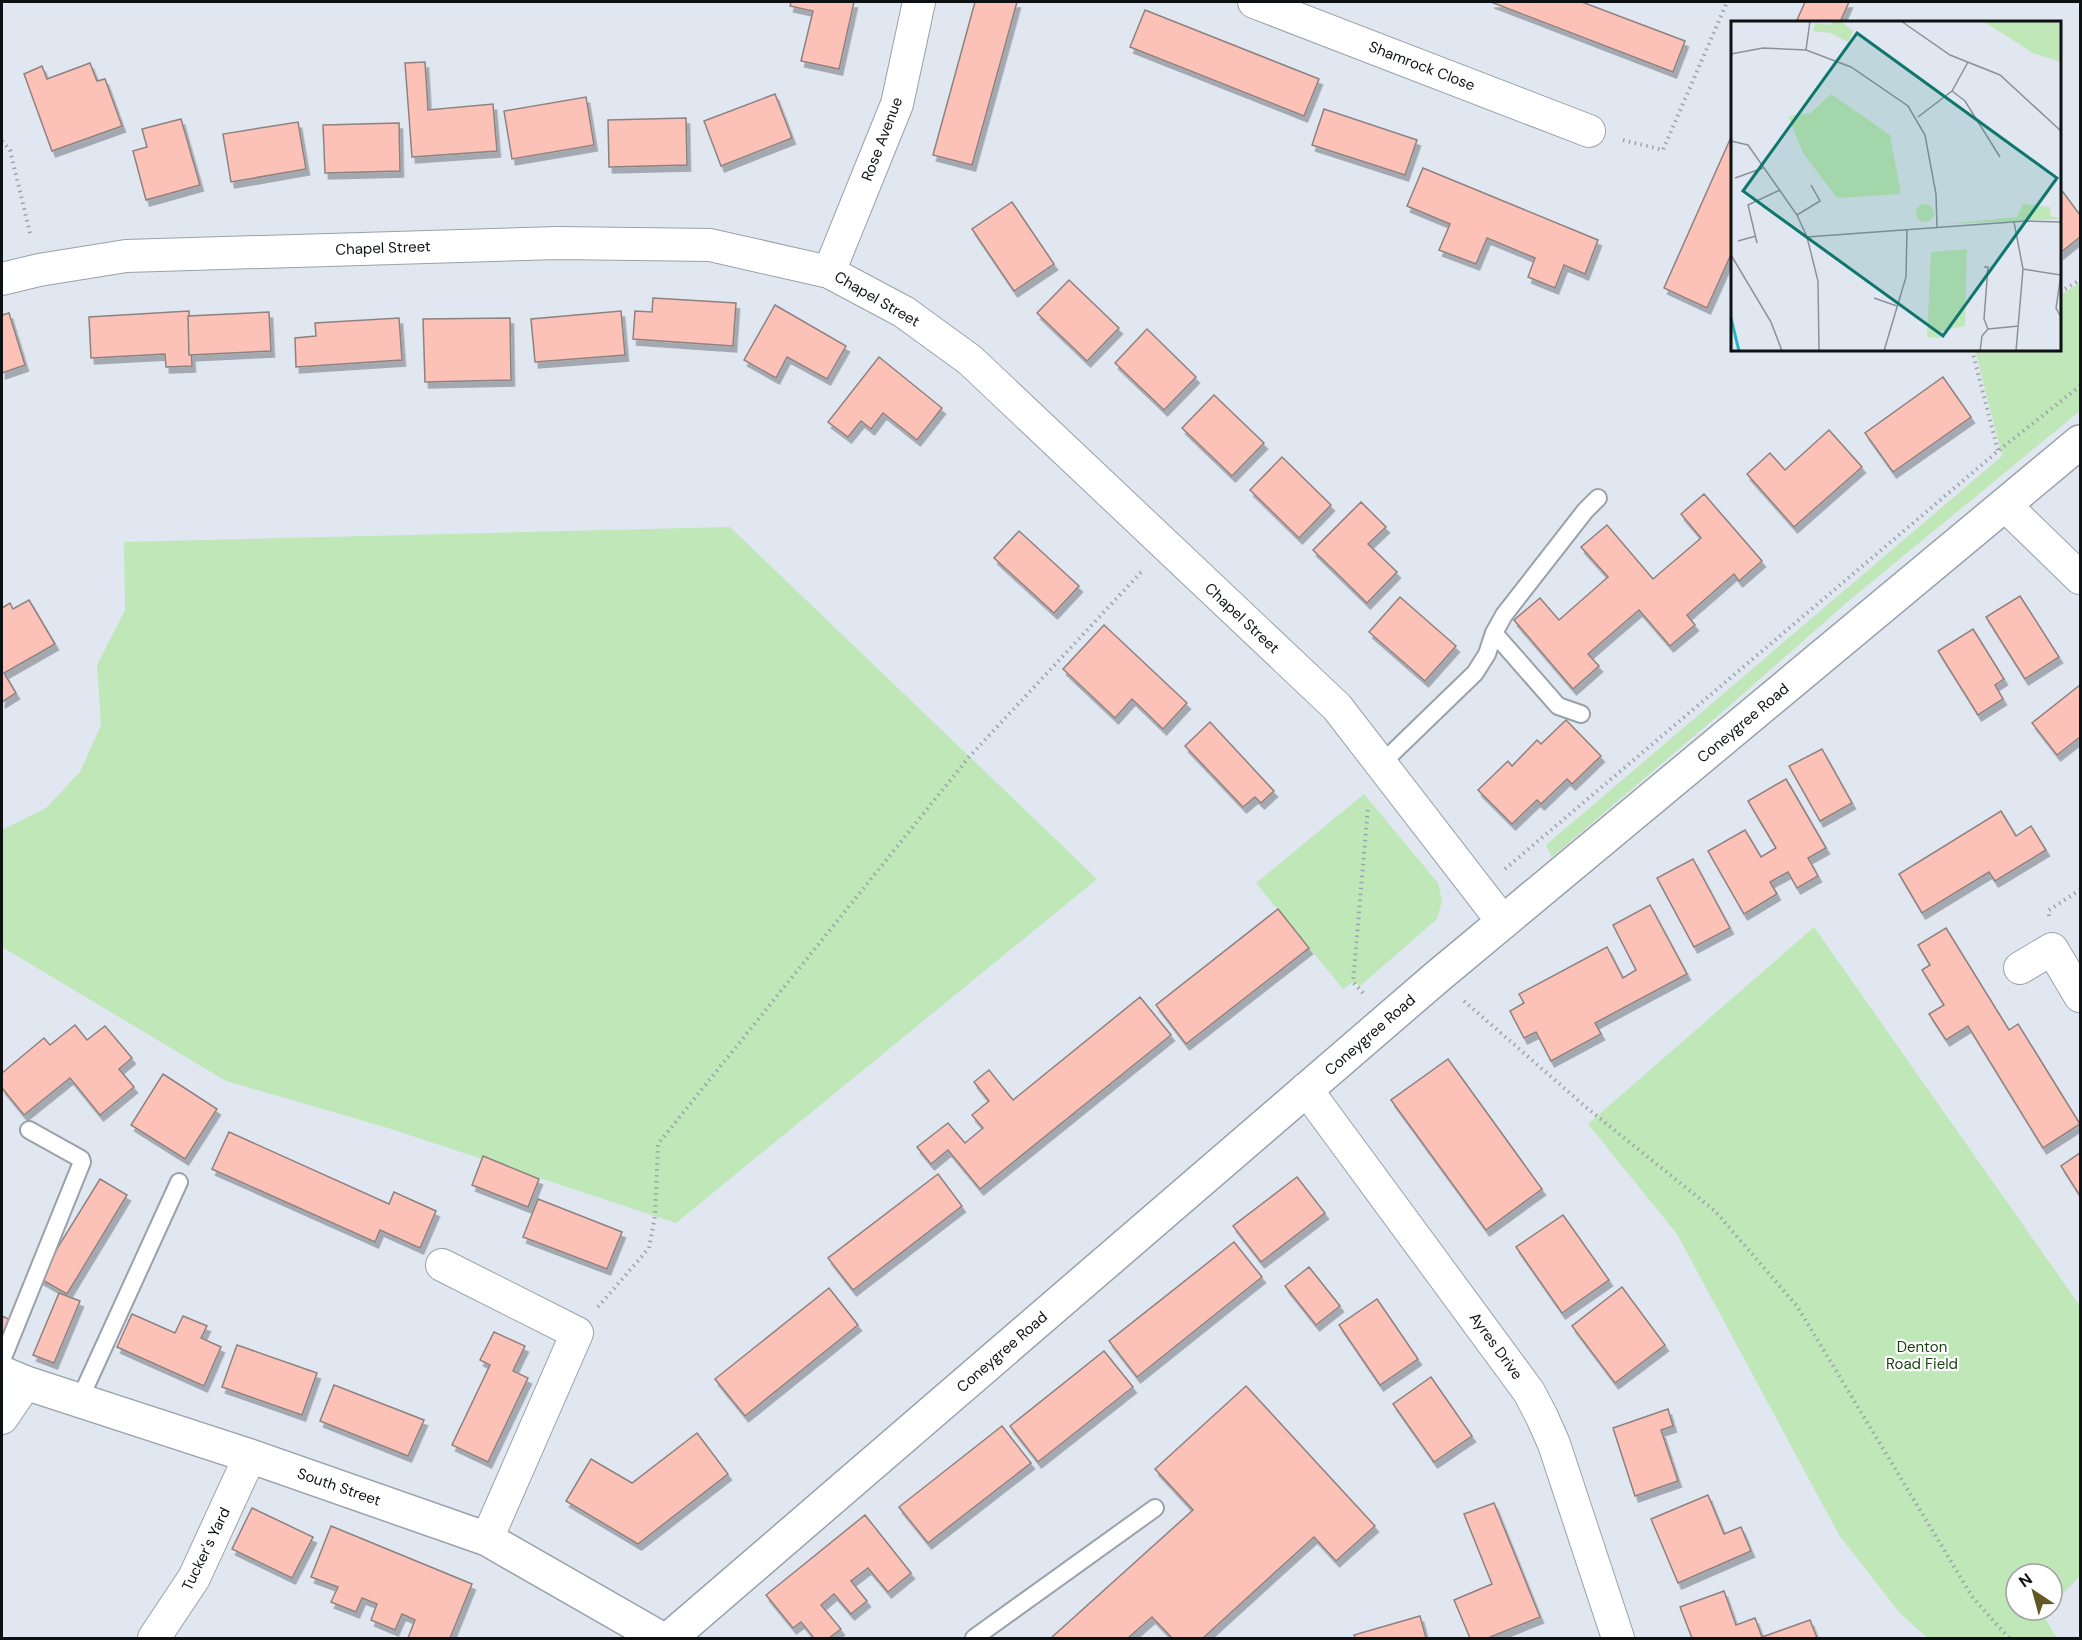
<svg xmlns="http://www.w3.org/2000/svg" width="2082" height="1640" viewBox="0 0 2082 1640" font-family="'DM Sans',sans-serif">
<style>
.green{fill:#bfe7b8}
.building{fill:#fcc1b7;stroke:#8e8280;stroke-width:1.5;filter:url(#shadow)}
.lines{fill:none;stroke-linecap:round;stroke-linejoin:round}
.service-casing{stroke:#9aa1aa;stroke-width:20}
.minor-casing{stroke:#9aa1aa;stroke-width:34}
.tertiary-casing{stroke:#9aa1aa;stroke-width:36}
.path{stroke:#9ea3ab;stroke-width:4;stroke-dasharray:1.5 4.5;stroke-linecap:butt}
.service{stroke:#fff;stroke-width:16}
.minor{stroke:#fff;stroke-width:32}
.tertiary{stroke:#fff;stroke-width:33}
.labels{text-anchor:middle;stroke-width:4.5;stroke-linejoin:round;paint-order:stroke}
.street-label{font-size:15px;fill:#0e1114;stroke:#fff}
.park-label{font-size:15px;fill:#173f10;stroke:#fff}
.inset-river{fill:none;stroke:#22b7c3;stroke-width:3}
.inset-road{fill:none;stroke:#8c9199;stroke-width:1.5}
.view{fill:#0f766e;fill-opacity:0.15;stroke:#0f766e;stroke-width:3}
.inset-edge{fill:none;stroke:#0e1114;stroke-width:3}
</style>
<defs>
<filter id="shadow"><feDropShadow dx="3.5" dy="6" stdDeviation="0" flood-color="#0004"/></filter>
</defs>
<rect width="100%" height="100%" fill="#e0e7f1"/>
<g class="green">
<polygon points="2080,283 2080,411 1852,598 1727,708 1552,857 1546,845 2002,456 1975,350 2060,350 2060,295"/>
<polygon points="730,527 1097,879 676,1223 388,1128 226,1081 2,947 2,830 46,808 80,772 101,725 97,665 125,610 124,542"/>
<polygon points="1364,794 1438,883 1442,901 1437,919 1360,986 1353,982 1343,989 1256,883"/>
<polygon points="1814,927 2080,1306 2080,1576 2052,1605 2052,1574 2016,1574 2016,1610 2047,1610 2043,1615 2057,1638 1927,1638 1899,1612 1839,1535 1677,1234 1588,1124"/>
</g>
<g class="building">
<polygon points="791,2 854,2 839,69 801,61 813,11 790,6"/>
<polygon points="975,2 1017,2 972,165 933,155"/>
<polygon points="1491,2 1582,2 1685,41 1673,72"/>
<polygon points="1805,2 1849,2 1840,22 1804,22 1797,20"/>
<polygon points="1145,10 1319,79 1304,116 1130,47"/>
<polygon points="425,62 428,110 493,104 497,151 412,157 405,63"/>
<polygon points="90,63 97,81 105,79 122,126 52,151 24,74 42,66 47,79"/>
<polygon points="775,94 792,138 721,166 704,121"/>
<polygon points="586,97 594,145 512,159 504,111"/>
<polygon points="1324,109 1417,140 1405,175 1312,145"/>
<polygon points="686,118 687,165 609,167 608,120"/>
<polygon points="181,119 200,185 146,200 133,151 147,147 142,129"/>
<polygon points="298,122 306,169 231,182 223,134"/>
<polygon points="399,123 400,171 325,173 323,125"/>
<polygon points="1732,135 1732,252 1707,308 1664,288"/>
<polygon points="1423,168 1598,240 1585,274 1564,265 1555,288 1528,277 1535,258 1487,238 1476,264 1439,250 1450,224 1407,206"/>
<polygon points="2063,192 2080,215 2080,237 2060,253 2060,195"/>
<polygon points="1012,202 1054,264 1014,291 972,229"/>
<polygon points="1069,280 1119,328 1087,361 1037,313"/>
<polygon points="653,298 736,303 733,346 633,339 635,311 652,312"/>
<polygon points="775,305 846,346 827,379 787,357 776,378 744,360"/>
<polygon points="189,311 192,366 166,367 165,354 91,358 89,317"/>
<polygon points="621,311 625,355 535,362 531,319"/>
<polygon points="269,312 271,351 189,355 188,316"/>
<polygon points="9,313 25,365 2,373 2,315"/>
<polygon points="399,318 402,360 296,367 295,338 316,336 315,323"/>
<polygon points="510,318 511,380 425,382 423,319"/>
<polygon points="1147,329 1196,377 1164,410 1115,363"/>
<polygon points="879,357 942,408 917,440 883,413 871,429 861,421 848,437 828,422"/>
<polygon points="1943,377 1971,417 1893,472 1865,433"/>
<polygon points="1214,395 1264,443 1232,476 1182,428"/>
<polygon points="1829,430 1862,467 1794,527 1747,474 1770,453 1785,470"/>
<polygon points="1282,457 1331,505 1299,538 1250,490"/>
<polygon points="1704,494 1762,561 1739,581 1734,574 1687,615 1695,625 1670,646 1639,610 1588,654 1599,666 1573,689 1514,620 1540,598 1559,620 1608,577 1581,547 1607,525 1653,579 1701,538 1681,514"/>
<polygon points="1361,502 1386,527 1368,544 1397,572 1367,603 1313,550"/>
<polygon points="1019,531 1079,586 1054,613 994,558"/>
<polygon points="2020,596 2059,657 2025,679 1986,617"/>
<polygon points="1400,597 1456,646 1425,681 1369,632"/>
<polygon points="29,600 55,644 4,673 16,693 2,702 2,608 10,603 13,609"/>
<polygon points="1104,625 1187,703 1163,729 1132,699 1115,718 1063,669"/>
<polygon points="1973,629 2004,679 1995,685 2003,699 1978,715 1938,651"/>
<polygon points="2080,685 2080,737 2057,755 2032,723"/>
<polygon points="1566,720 1601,756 1572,784 1567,779 1541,804 1537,800 1512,824 1478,790 1508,761 1512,766 1537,740 1541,744"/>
<polygon points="1210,722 1274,791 1261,803 1255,797 1243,807 1185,746"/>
<polygon points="1822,749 1852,803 1820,821 1789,766"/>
<polygon points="1786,779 1826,848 1808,858 1818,876 1797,888 1788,872 1770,882 1777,894 1744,914 1708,851 1745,830 1761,857 1776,848 1748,801"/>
<polygon points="2001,811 2016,836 2031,826 2046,850 1995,881 1989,872 1922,913 1899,874"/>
<polygon points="1693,859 1730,928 1694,947 1657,878"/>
<polygon points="1650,905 1687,974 1595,1023 1601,1034 1551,1061 1536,1032 1524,1038 1510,1011 1524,1003 1519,994 1607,947 1623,978 1636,970 1613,925"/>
<polygon points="1278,909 1309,948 1186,1044 1156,1005"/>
<polygon points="1946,928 2009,1030 2018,1024 2080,1124 2043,1148 1968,1026 1946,1040 1929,1014 1944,1005 1922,970 1930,965 1918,945"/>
<polygon points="1140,997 1171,1035 980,1189 948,1150 931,1164 917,1147 948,1123 965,1143 983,1128 972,1115 989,1101 974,1082 989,1070 1013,1100"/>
<polygon points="75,1025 87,1040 105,1026 132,1058 119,1069 134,1087 100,1115 70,1078 24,1115 2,1088 2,1073 44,1038 50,1045"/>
<polygon points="1448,1059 1542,1189 1486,1230 1391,1100"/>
<polygon points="163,1074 217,1109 185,1159 131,1125"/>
<polygon points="229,1132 389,1204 394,1192 436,1211 420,1248 380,1230 375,1242 212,1169"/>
<polygon points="2080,1153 2080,1196 2061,1166"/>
<polygon points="483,1156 539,1179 528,1207 472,1185"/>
<polygon points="938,1174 962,1206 853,1290 828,1258"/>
<polygon points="1297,1177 1325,1213 1261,1262 1233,1226"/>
<polygon points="100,1179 127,1195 67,1294 39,1278"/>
<polygon points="538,1199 622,1232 607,1269 523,1237"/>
<polygon points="1563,1215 1609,1280 1562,1313 1516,1247"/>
<polygon points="1234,1242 1262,1277 1137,1377 1109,1341"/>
<polygon points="1309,1267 1340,1306 1316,1325 1285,1286"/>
<polygon points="1622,1287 1665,1345 1615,1383 1572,1326"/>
<polygon points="829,1288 858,1325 745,1416 715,1379"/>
<polygon points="59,1293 80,1301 54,1363 33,1355"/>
<polygon points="1377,1299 1418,1359 1380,1385 1339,1325"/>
<polygon points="132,1314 175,1333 183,1316 207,1326 201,1338 221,1347 204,1386 117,1347"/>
<polygon points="2,1316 13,1321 2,1345"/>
<polygon points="494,1332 525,1346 513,1371 528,1378 488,1462 452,1445 490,1365 480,1360"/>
<polygon points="237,1345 317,1373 302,1415 222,1387"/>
<polygon points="1104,1351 1133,1387 1038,1462 1010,1426"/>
<polygon points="1431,1377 1472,1436 1434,1462 1393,1404"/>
<polygon points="334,1385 424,1420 408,1456 320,1421"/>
<polygon points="1246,1386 1375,1526 1336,1561 1314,1537 1203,1638 1172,1638 1152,1617 1128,1638 1051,1638 1193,1510 1155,1469"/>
<polygon points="1668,1409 1673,1426 1661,1430 1678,1481 1635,1496 1613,1428"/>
<polygon points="1002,1426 1031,1463 928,1543 899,1507"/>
<polygon points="697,1433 728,1474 638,1544 566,1501 591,1459 632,1483"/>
<polygon points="1708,1495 1724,1534 1741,1527 1751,1551 1678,1583 1651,1519"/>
<polygon points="1494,1503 1540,1617 1488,1638 1470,1638 1454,1600 1492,1584 1464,1514"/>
<polygon points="252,1508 313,1537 292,1578 232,1549"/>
<polygon points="865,1515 911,1573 888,1592 868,1568 851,1581 867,1601 851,1614 834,1594 821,1605 841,1629 829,1638 814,1638 801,1622 793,1628 766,1595"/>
<polygon points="331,1526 472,1584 450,1638 408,1638 415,1620 402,1614 395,1630 371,1620 377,1604 362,1598 356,1612 331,1602 338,1587 311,1577"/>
<polygon points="1724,1591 1736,1625 1755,1618 1762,1637 1810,1620 1817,1638 1692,1638 1680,1607"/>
<polygon points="1420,1616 1426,1638 1355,1638 1354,1635"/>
</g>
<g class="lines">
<defs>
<g id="service">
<polyline points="1494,633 1558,706 1581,714"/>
<polyline points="1381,764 1475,673 1487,654 1494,633 1504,615 1585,511 1598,498"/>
<polyline points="2,1360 82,1162 81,1159 29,1130"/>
<polyline points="79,1401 179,1182"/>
<polyline points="974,1638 1155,1508"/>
</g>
<g id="minor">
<polyline points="1254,2 1589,131"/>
<polyline points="829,272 897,104 919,2"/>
<polyline points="2,279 39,270 126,256 558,243 710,245 829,272 904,312 970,360 1337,707 1503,922"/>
<polyline points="2006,506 2080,578"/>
<polyline points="2020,968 2052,949 2080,996"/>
<polyline points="1306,1089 1529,1392 1542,1417 1554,1444 1618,1638"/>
<polyline points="442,1265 577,1333 487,1539"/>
<polyline points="2,1418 26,1383"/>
<polyline points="154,1638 194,1578 250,1456"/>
</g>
<g id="tertiary">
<polyline points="2,1373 26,1383 250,1456 487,1539 660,1638"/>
<polyline points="670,1638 1437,977 2080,442"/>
</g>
</defs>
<use href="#service" class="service-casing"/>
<use href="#minor" class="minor-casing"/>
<use href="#tertiary" class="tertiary-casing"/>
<g class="path">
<polyline points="1623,140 1663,150 1727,2"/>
<polyline points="2,141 10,150 31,237"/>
<polyline points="2060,292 2080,280"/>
<polyline points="1972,350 1998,451"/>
<polyline points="1505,869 1998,451 2080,386"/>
<polyline points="2049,916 2049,910 2080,890"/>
<polyline points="1363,993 1353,982 1368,807"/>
<polyline points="1464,1001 1587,1108 1715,1211 1797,1306 1973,1598 2009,1638"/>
<polyline points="598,1307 649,1248 655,1216 658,1144 969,757 1143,570"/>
</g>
<use href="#service" class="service"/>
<use href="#minor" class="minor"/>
<use href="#tertiary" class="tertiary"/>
</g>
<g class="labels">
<g class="street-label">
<text transform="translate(1422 66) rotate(21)" y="5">Shamrock Close</text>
<text transform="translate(882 139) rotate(-69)" y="5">Rose Avenue</text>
<text transform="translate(383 248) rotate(-2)" y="5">Chapel Street</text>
<text transform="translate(877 299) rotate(30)" y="5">Chapel Street</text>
<text transform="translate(1242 618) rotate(43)" y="5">Chapel Street</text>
<text transform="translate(1743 723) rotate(-40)" y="5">Coneygree Road</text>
<text transform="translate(1370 1035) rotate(-41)" y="5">Coneygree Road</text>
<text transform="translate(1496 1346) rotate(54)" y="5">Ayres Drive</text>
<text transform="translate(1002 1352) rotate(-41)" y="5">Coneygree Road</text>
<text transform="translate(339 1487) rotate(19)" y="5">South Street</text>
<text transform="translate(206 1549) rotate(-64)" y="5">Tucker's Yard</text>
</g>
<g class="park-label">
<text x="1922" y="1352">Denton<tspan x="1922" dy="17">Road Field</tspan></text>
</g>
</g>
<g transform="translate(1731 21)">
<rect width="330" height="330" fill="#e0e7f1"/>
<path d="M101 0H110L122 10 117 21 100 12 82 10 84 2 100 4ZM252 0H330V41L302 32ZM100 73 159 114 170 173 106 177 72 132 57 95 80 92ZM185 192a9 9 0 1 1 18 0a9 9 0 1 1-18 0ZM292 183 319 186 320 195 330 198 215 203 286 196ZM236 228 234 305 210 310 209 317 196 316 200 231Z" fill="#bfe7b8"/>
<path class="inset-river" d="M0 297 8 330"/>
<path class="inset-road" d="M170 0 219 34 269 54 330 110M75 29 79 0M0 33 32 27 75 29 120 46 177 85 194 114 205 173 206 206M221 70 234 80 269 136M187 96 221 70 237 41M0 120 17 124 66 194 76 216 87 260 88 330M4 157 32 147M66 194 89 180 80 164M283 201 292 248 285 330M76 216 295 200 330 201M7 220 25 215M26 222 17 184 49 169M0 234 40 301 51 330M253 246H257L253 298 257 308M292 248 330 254 325 287 330 296M143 277 166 285M153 330 175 256 176 208M249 330 251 315 257 308 288 305"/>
<path class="view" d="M126 12 326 157 212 315 12 170Z"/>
<rect width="330" height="330" class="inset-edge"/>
</g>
<rect width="2082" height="1640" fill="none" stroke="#0e1114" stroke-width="6"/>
<g transform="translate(2034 1592) rotate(324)"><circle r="28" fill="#ffffff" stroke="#9fa0a1" stroke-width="1.5"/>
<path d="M0-4.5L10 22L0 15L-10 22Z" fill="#615824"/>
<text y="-9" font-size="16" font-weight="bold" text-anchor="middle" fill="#0e1114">N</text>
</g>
</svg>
